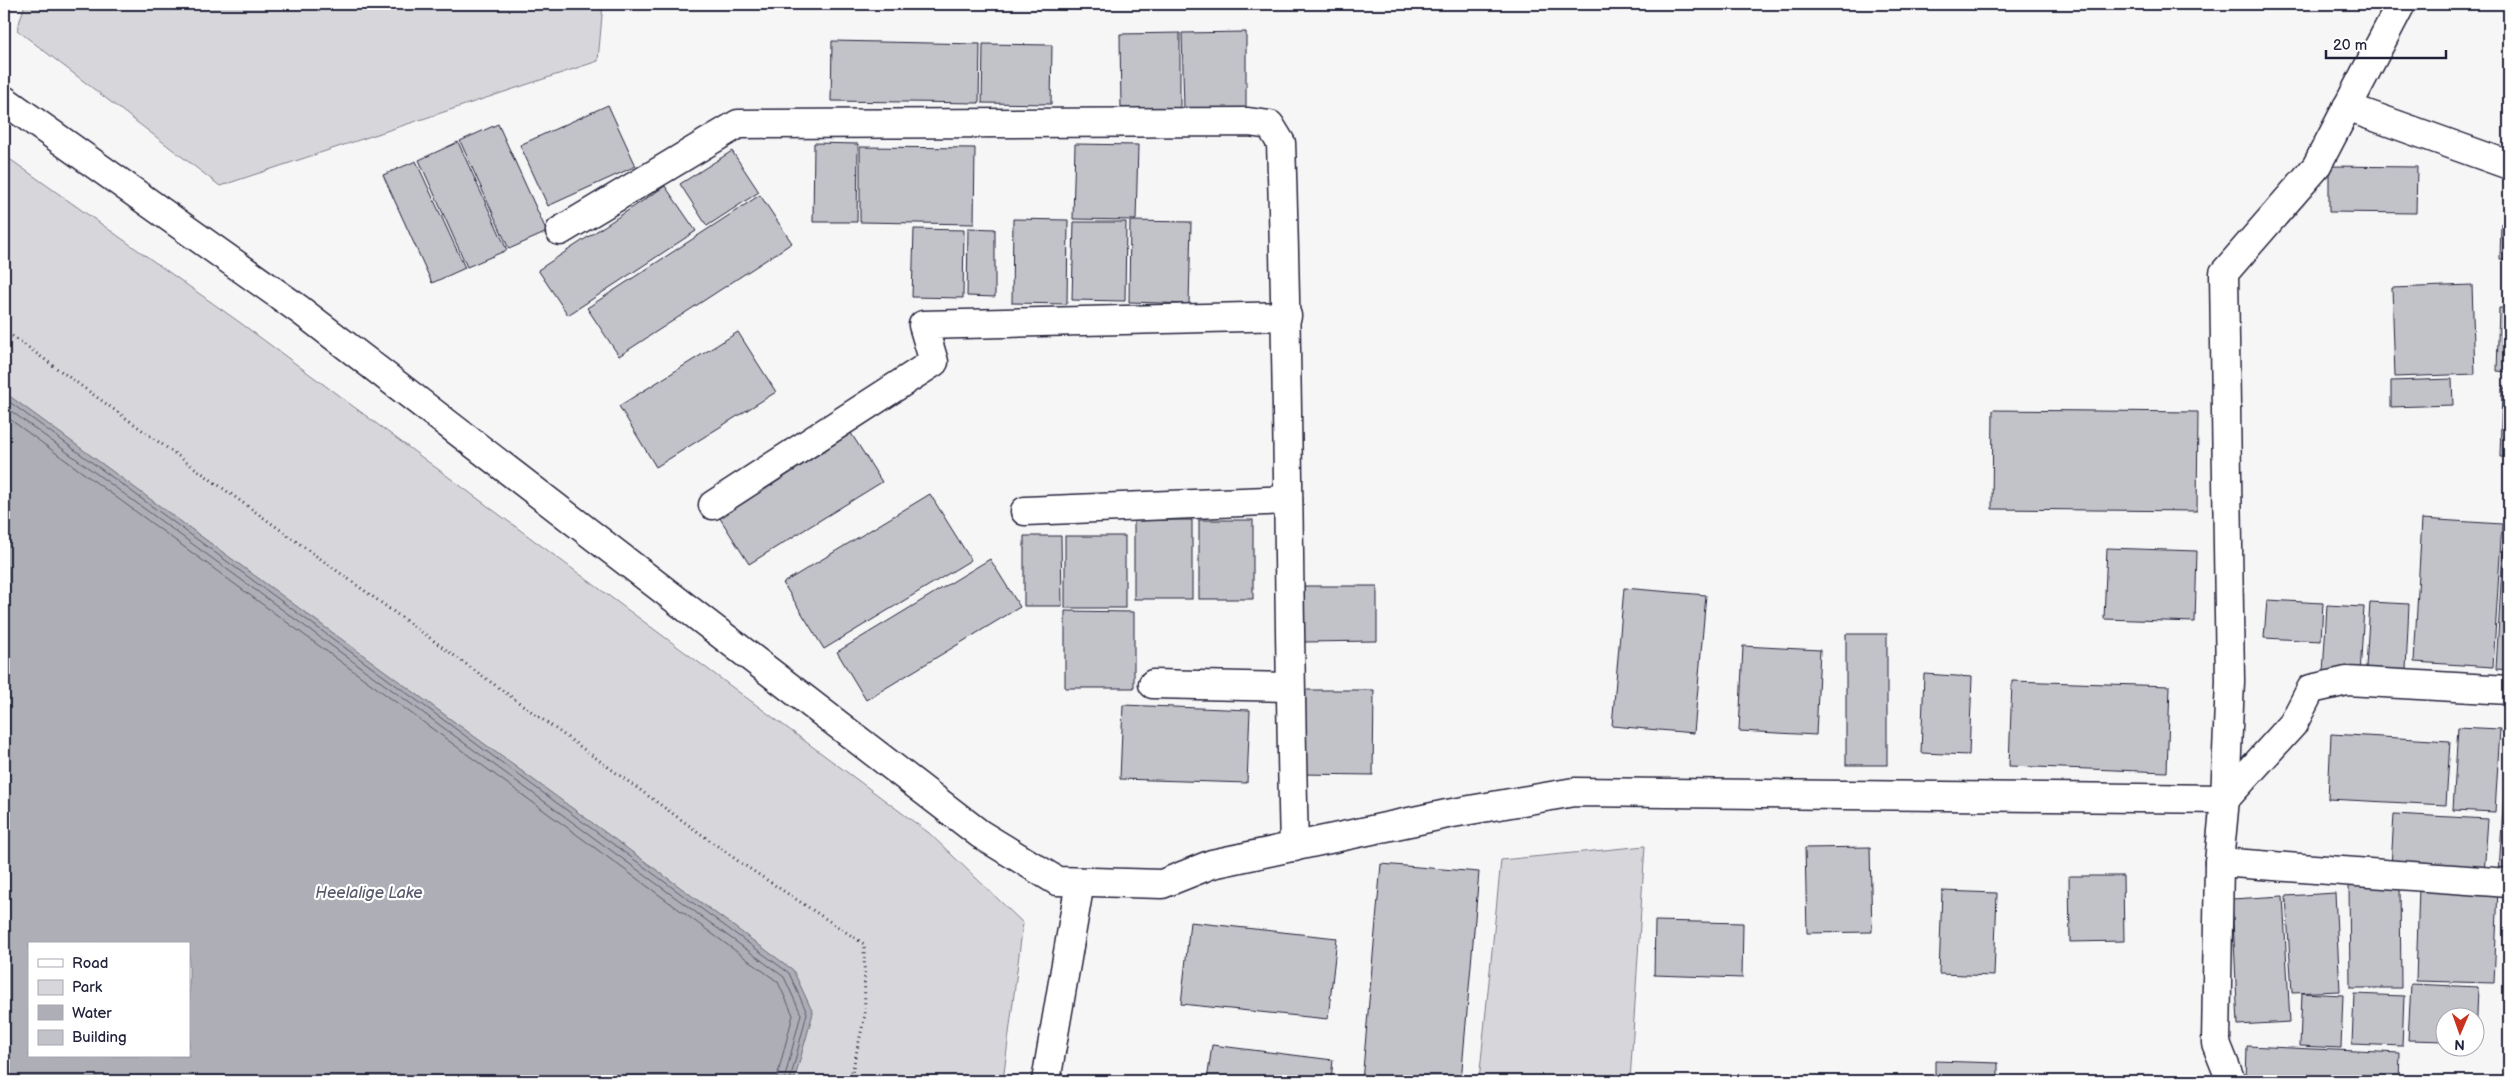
<svg xmlns="http://www.w3.org/2000/svg" width="2513" height="1085" viewBox="0 0 2513 1085" font-family="'Balsamiq Sans',sans-serif">
<style>
.green{fill:#d7d7db;stroke:#7c7c8b}
.water{fill:#aeaeb7;stroke:#767685;fill-rule:evenodd}
.lines{fill:none;stroke-linecap:round;stroke-linejoin:round}
.shore{stroke:#5a5a6d;stroke-width:1}
.building{fill:#c2c2c9;stroke:#22223b}
.minor-casing{stroke:#22223b;stroke-width:31}
.tertiary-casing{stroke:#22223b;stroke-width:31}
.path{stroke:#22223b;stroke-width:3;stroke-dasharray:1 4;stroke-linecap:butt}
.minor{stroke:#fff;stroke-width:28}
.tertiary{stroke:#fff;stroke-width:28}
.labels{text-anchor:middle;stroke-width:4.5;stroke-linejoin:round;paint-order:stroke}
.water-label{font-size:16px;font-style:italic;fill:#5a5a6d;stroke:#fff}
</style>
<rect width="100%" height="100%" fill="#f6f6f7"/>
<filter id="ink" filterUnits="userSpaceOnUse"><feTurbulence type="fractalNoise" baseFrequency=".02" numOctaves="2"/><feDisplacementMap in="SourceGraphic" scale="10" xChannelSelector="R" yChannelSelector="G"/><feConvolveMatrix kernelMatrix="1 2 1 2 8 2 1 2 1" color-interpolation-filters="sRGB"/></filter>
<g filter="url(#ink)">
<g class="green">
<polygon points="25,4 603,4 598,61 220,186 17,30"/>
<polygon points="4,155 242,324 929,833 1023,923 1003,1081 794,1081 813,1013 793,970 4,392"/>
<polygon points="1645,846 1630,1081 1479,1081 1501,860"/>
</g>
<path class="water" d="M4 392 793 970 813 1013 794 1081H4ZM29 944H189V1056H29Z"/>
<g class="lines">
<g class="shore">
<polyline points="4,398 789,973 807,1013 790,1081"/>
<polyline points="4,406 784,977 801,1014 784,1081"/>
<polyline points="4,415 778,982 793,1015 776,1081"/>
</g>
</g>
<g class="building">
<polygon points="1246,32 1246,109 1184,109 1182,33"/>
<polygon points="1180,33 1180,109 1121,110 1120,34"/>
<polygon points="832,41 980,44 979,103 831,101"/>
<polygon points="983,44 1052,45 1051,104 982,103"/>
<polygon points="608,105 636,166 548,206 520,145"/>
<polygon points="498,124 547,232 509,249 460,141"/>
<polygon points="458,142 507,250 467,267 419,160"/>
<polygon points="814,143 858,144 857,222 813,222"/>
<polygon points="1075,144 1138,145 1136,220 1073,219"/>
<polygon points="860,147 975,148 974,224 860,222"/>
<polygon points="732,151 759,192 707,226 680,184"/>
<polygon points="416,161 465,268 432,283 383,175"/>
<polygon points="2329,166 2417,167 2416,213 2329,212"/>
<polygon points="665,186 696,231 568,315 538,270"/>
<polygon points="760,195 792,243 619,356 587,308"/>
<polygon points="1013,219 1068,220 1067,304 1012,303"/>
<polygon points="1130,221 1191,222 1189,304 1129,302"/>
<polygon points="1074,222 1126,222 1125,301 1072,300"/>
<polygon points="2501,223 2509,223 2509,260 2500,259"/>
<polygon points="968,228 995,229 995,297 967,296"/>
<polygon points="914,229 964,230 963,298 912,297"/>
<polygon points="2472,285 2475,374 2395,377 2392,288"/>
<polygon points="2499,308 2509,308 2509,372 2497,371"/>
<polygon points="738,332 776,392 656,467 619,406"/>
<polygon points="2452,379 2453,405 2391,407 2391,381"/>
<polygon points="2502,388 2509,389 2509,457 2500,457"/>
<polygon points="1993,410 2198,412 2197,511 1992,509"/>
<polygon points="849,430 882,482 749,564 716,512"/>
<polygon points="930,494 971,560 824,649 783,583"/>
<polygon points="2422,519 2502,524 2493,667 2414,662"/>
<rect x="1134" y="520" width="58" height="79"/>
<rect x="1199" y="520" width="54" height="79"/>
<polygon points="1024,536 1061,536 1062,606 1024,606"/>
<rect x="1065" y="536" width="60" height="72"/>
<polygon points="2107,548 2197,551 2195,622 2104,619"/>
<polygon points="2503,549 2509,549 2509,670 2496,669"/>
<polygon points="990,559 1020,607 866,700 837,652"/>
<polygon points="1304,586 1377,586 1377,641 1304,642"/>
<polygon points="1624,588 1706,595 1694,733 1612,726"/>
<polygon points="2267,600 2323,603 2321,641 2264,638"/>
<polygon points="2370,602 2409,604 2406,670 2366,668"/>
<polygon points="2327,605 2364,607 2360,675 2323,673"/>
<polygon points="1065,611 1134,612 1134,688 1065,688"/>
<rect x="1846" y="634" width="41" height="131"/>
<polygon points="1743,646 1820,650 1816,735 1739,731"/>
<polygon points="1924,674 1972,677 1969,755 1921,753"/>
<polygon points="2012,681 2170,686 2167,772 2009,766"/>
<polygon points="1301,690 1374,690 1373,775 1300,774"/>
<polygon points="1123,705 1250,710 1247,783 1120,779"/>
<polygon points="2458,727 2500,729 2495,812 2453,810"/>
<polygon points="2508,729 2509,729 2509,872 2499,871"/>
<polygon points="2331,734 2450,741 2446,805 2328,799"/>
<polygon points="2394,814 2488,819 2484,874 2391,868"/>
<polygon points="1870,847 1872,932 1807,933 1805,848"/>
<polygon points="1381,864 1479,872 1461,1081 1362,1081"/>
<polygon points="2069,876 2123,876 2124,941 2070,942"/>
<polygon points="2349,883 2400,883 2401,988 2350,988"/>
<polygon points="2419,887 2498,889 2494,983 2416,981"/>
<polygon points="1942,891 1997,893 1994,976 1939,974"/>
<polygon points="2335,893 2340,991 2292,993 2286,896"/>
<polygon points="2283,896 2290,1022 2238,1025 2232,899"/>
<polygon points="1655,921 1743,923 1742,978 1654,975"/>
<polygon points="1190,922 1337,938 1328,1019 1181,1004"/>
<polygon points="2411,984 2478,987 2476,1042 2476,1018 2446,1018 2446,1041 2408,1040"/>
<polygon points="2302,993 2343,995 2341,1048 2300,1046"/>
<polygon points="2354,994 2404,996 2402,1046 2352,1044"/>
<polygon points="1212,1045 1333,1060 1331,1081 1207,1081"/>
<polygon points="2247,1046 2400,1053 2399,1081 2246,1081"/>
<polygon points="1935,1061 1998,1063 1998,1081 1935,1081"/>
</g>
<g class="lines">
<defs>
<g id="minor">
<polyline points="2347,107 2509,165"/>
<path d="M560 231 738 124 1248 122 1270 125 1281 143C1289 378 1288 613 1294 847"/>
<polyline points="713,505 934,362 923,325 1287,316"/>
<polyline points="1025,511 1288,500"/>
<polyline points="1153,684 1290,687"/>
<polyline points="2219,862 2509,883"/>
<polyline points="1046,1081 1080,882"/>
<polyline points="2231,1081 2216,1043 2219,862 2225,799 2230,681 2224,273 2316,167 2401,4"/>
</g>
<polyline id="tertiary" points="4,100 300,310 980,834 1057,881 1162,884 1212,864 1447,814 1574,792 2225,799 2293,724 2311,689 2347,681 2509,690"/>
</defs>
<use href="#minor" class="minor-casing"/>
<use href="#tertiary" class="tertiary-casing"/>
<polyline class="path" points="4,330 741,863 864,944 865,1015 850,1081"/>
<use href="#minor" class="minor"/>
<use href="#tertiary" class="tertiary"/>
</g>
</g>
<g class="labels">
<g class="water-label">
<text x="369" y="898">Heelalige Lake</text>
</g>
</g>
<rect width="2513" height="1085" fill="none" stroke="#fff" stroke-width="20"/>
<rect x="10" y="10" width="2493" height="1065" fill="none" stroke="#22223b" stroke-width="2" filter="url(#ink)"/>
<rect x="28" y="942" width="162" height="115" fill="#ffffff" stroke="#a7a7b1"/>
<rect x="38" y="959" width="25" height="8" fill="#ffffff" stroke="#a7a7b1"/>
<text x="72" y="968" font-size="15" fill="#22223b">Road</text>
<rect x="38" y="980" width="25" height="15" fill="#d7d7db" stroke="#a7a7b1"/>
<text x="72" y="992" font-size="15" fill="#22223b">Park</text>
<rect x="38" y="1005" width="25" height="15" fill="#aeaeb7" stroke="#a7a7b1"/>
<text x="72" y="1018" font-size="15" fill="#22223b">Water</text>
<rect x="38" y="1030" width="25" height="15" fill="#c2c2c9" stroke="#a7a7b1"/>
<text x="72" y="1042" font-size="15" fill="#22223b">Building</text>
<g transform="translate(2460 1032) rotate(182)"><circle r="24" fill="#ffffff" stroke="#a7a7b1"/>
<path d="M0-4L9 19L0 12L-9 19Z" fill="#c8321e"/>
<text y="-8" font-size="14" font-weight="bold" text-anchor="middle" fill="#22223b">N</text>
</g>
<path d="M2326 50v8h120v-8" fill="none" stroke="#22223b" stroke-width="2.5"/>
<text x="2333" y="50" font-size="15" fill="#22223b" stroke="#ffffff" stroke-width="4" paint-order="stroke">20 m</text>
</svg>
